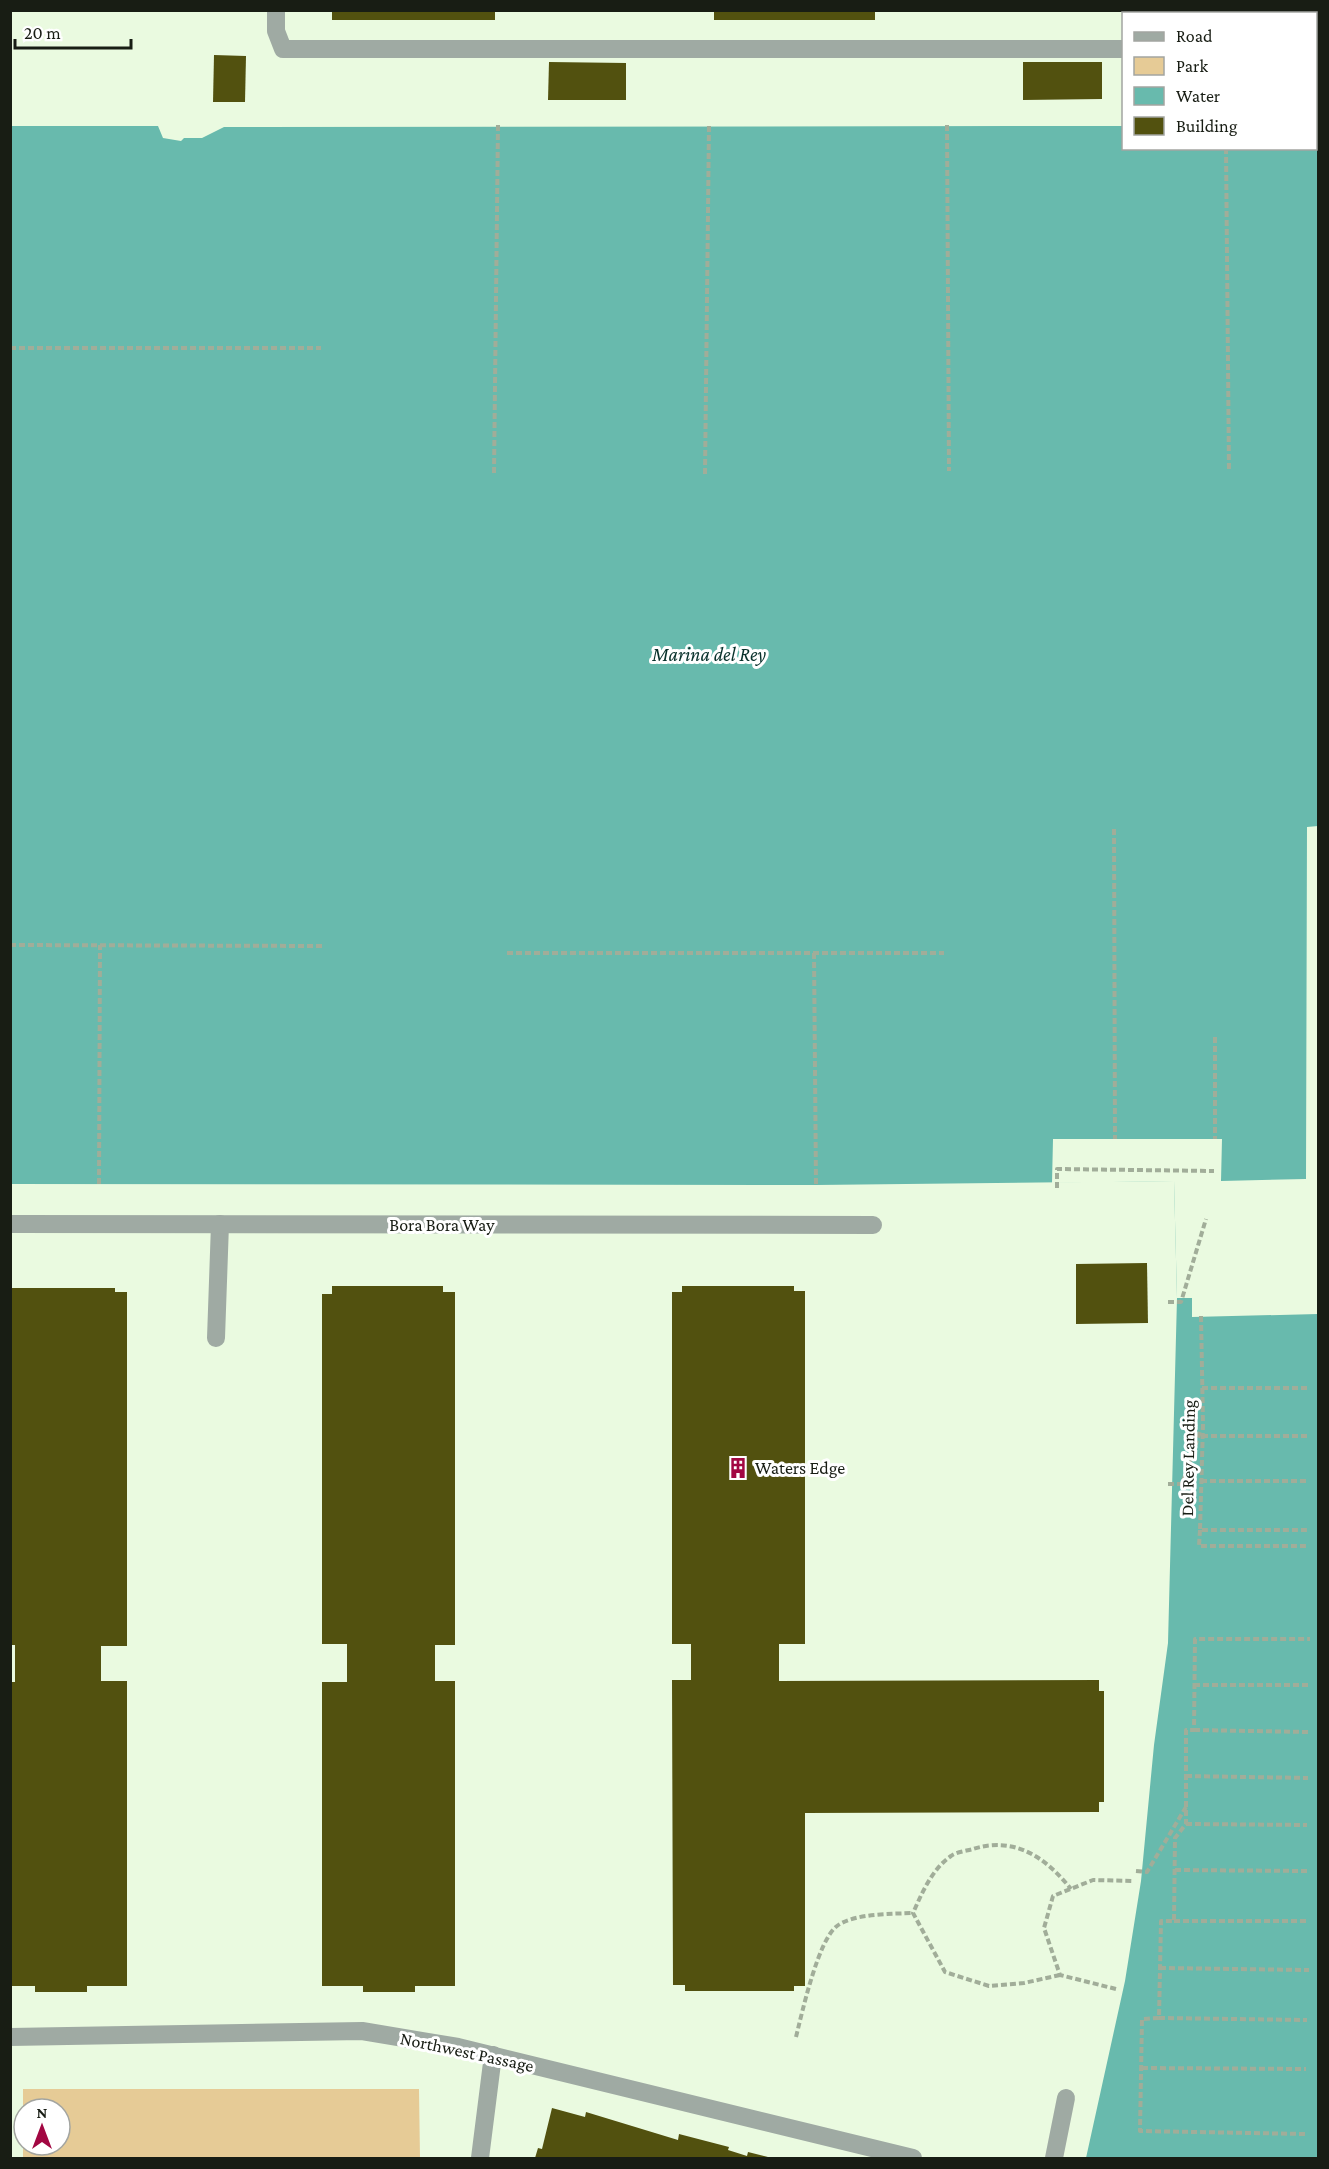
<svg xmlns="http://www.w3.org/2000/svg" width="1329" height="2169" viewBox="0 0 1329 2169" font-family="'Crimson Pro',serif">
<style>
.green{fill:#e6cb96;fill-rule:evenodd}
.water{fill:#68baad}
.pier{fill:#eafae0}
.building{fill:#52510f}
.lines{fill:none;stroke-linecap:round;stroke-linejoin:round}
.path{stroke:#a1ad99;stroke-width:4;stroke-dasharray:6 3;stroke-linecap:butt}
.lane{stroke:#9faaa3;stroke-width:18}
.street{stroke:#9faaa3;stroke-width:18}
.labels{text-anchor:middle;stroke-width:6;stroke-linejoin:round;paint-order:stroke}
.street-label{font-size:18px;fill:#181d14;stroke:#fff}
.poi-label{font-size:18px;fill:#181d14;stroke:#fff;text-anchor:start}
.water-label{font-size:20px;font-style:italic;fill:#08312b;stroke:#fff}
</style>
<rect width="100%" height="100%" fill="#eafae0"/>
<path class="green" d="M23 2089H419L420 2158H23ZM24 2109H60V2145H24Z"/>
<polygon class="water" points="1180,11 1318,11 1318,2158 1086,2158 1125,1981 1141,1881 1154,1745 1168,1643 1177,1298 1174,1181 816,1185 11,1184 10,126 158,126 163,138 181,141 184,138 202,138 224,127 1123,126 1124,148 1316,148 1316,14 1180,14"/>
<polygon class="pier" points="1318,826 1318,1314 1192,1317 1192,1298 1177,1298 1174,1181 1052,1183 1053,1139 1222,1139 1221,1181 1306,1179 1307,827"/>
<g class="building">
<rect x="332" y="10" width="163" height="10"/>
<rect x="714" y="10" width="161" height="10"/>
<polygon points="214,55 246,56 245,102 213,102"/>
<polygon points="549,62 626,63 626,100 548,100"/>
<polygon points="1023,62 1102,62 1102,99 1023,100"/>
<polygon points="1147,1263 1148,1323 1076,1324 1076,1264"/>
<polygon points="332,1286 443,1286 443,1292 455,1292 455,1645 435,1645 435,1681 455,1681 455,1986 415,1986 415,1992 363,1992 363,1986 322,1986 322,1682 347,1682 347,1644 322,1644 322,1294 332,1294"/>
<polygon points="682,1286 794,1286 794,1291 805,1291 805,1644 779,1644 779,1681 1099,1680 1099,1691 1104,1691 1104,1802 1099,1802 1099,1812 805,1813 805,1986 794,1986 794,1991 685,1991 685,1985 673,1985 672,1680 691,1680 691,1644 672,1644 672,1292 682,1292"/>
<polygon points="10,1288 115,1288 115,1292 127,1292 127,1646 101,1646 101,1681 127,1681 127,1986 87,1986 87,1992 35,1992 35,1986 10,1986 10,1682 15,1682 15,1645 10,1645"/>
<polygon points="552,2108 585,2117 586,2112 678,2140 679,2134 729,2147 728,2150 747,2156 748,2152 772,2158 535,2158 538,2148 542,2149"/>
</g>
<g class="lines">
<g class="path">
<polyline points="947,125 949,471"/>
<polyline points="1226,148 1229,471"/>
<polyline points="10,348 321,348"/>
<polyline points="494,473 498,125"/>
<polyline points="705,474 709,125"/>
<polyline points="1114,829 1115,1139"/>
<polyline points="10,945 325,946"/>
<polyline points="507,953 944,953"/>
<polyline points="814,953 816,1185"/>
<polyline points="1215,1037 1215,1139"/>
<polyline points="99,1184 100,945"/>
<polyline points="1057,1188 1057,1169 1214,1171"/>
<polyline points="1168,1302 1181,1302 1206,1219"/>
<polyline points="1201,1316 1203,1425 1200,1530 1307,1530"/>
<polyline points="1202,1388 1308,1388"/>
<polyline points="1202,1436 1308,1436"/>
<polyline points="1201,1481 1308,1481"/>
<polyline points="1168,1484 1182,1484 1201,1429"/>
<polyline points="1200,1530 1199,1546 1309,1546"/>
<polyline points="1194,1685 1309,1685"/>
<polyline points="1194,1730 1309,1732"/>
<polyline points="1186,1776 1308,1778"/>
<polyline points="1186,1824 1307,1825"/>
<polyline points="1175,1870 1308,1871"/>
<polyline points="1136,1871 1147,1872 1186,1807"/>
<polyline points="1174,1921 1309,1921"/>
<polyline points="1160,1968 1309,1970"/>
<path d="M1060 1975 1024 1983 989 1986 945 1972 913 1913C922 1893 932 1869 951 1856 956 1852 966 1851 973 1849 1015 1836 1045 1857 1071 1889"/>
<polyline points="1116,1989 1060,1975 1044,1928 1053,1896 1093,1880 1134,1881"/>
<polyline points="1159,2018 1307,2020"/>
<path d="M796 2037C802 2013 818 1940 837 1926 854 1913 893 1914 913 1913"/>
<polyline points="1142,2068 1306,2069"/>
<polyline points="1305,2134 1140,2131 1142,2019 1159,2018 1161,1921 1174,1921 1175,1838 1186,1824 1186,1730 1194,1730 1195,1639 1310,1639"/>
</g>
<g class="lane">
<polyline points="276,10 276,31 283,49 1124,49"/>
<polyline points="1136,14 1136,10"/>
<polyline points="216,1338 220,1224"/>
<polyline points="480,2158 493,2055"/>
<polyline points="1054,2158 1066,2098"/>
</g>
<g class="street">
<polyline points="10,1224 873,1225"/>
<polyline points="10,2037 362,2031 458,2047 913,2158"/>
</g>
</g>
<defs>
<symbol id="building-bare" viewBox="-9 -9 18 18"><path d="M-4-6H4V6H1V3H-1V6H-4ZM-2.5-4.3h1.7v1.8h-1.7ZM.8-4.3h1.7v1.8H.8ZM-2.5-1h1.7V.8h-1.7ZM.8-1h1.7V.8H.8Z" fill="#a20742" stroke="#fff" stroke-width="2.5" paint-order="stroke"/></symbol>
</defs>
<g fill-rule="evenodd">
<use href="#building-bare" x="723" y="1453" width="30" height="30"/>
</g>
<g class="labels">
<g class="street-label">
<text x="442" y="1231">Bora Bora Way</text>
<text transform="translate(1188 1458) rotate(-89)" y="6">Del Rey Landing</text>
<text transform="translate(467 2052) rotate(12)" y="6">Northwest Passage</text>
</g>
<g class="poi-label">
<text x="755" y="1474">Waters Edge</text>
</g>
<g class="water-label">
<text x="709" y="661">Marina del Rey</text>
</g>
</g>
<rect width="1329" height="2169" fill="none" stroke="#181d14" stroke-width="24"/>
<rect x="1122" y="12" width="195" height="138" fill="#ffffff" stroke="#a3a5a1" stroke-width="1.5"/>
<rect x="1134" y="32" width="30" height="9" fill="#9faaa3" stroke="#a3a5a1" stroke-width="1.5"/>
<text x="1176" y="42" font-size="18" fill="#181d14">Road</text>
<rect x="1134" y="57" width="30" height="18" fill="#e6cb96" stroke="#a3a5a1" stroke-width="1.5"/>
<text x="1176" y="72" font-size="18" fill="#181d14">Park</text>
<rect x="1134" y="87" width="30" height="18" fill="#68baad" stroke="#a3a5a1" stroke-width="1.5"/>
<text x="1176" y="102" font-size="18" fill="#181d14">Water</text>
<rect x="1134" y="117" width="30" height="18" fill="#52510f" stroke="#a3a5a1" stroke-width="1.5"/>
<text x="1176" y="132" font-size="18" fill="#181d14">Building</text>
<g transform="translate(42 2127)"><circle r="28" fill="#ffffff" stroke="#a3a5a1" stroke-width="1.5"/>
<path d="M0-4.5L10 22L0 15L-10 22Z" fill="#a20742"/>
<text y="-9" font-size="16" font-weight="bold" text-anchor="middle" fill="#181d14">N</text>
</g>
<path d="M15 39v9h116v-9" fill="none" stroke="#181d14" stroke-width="3"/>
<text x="24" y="39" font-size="18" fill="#181d14" stroke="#ffffff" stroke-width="4.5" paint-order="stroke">20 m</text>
</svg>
